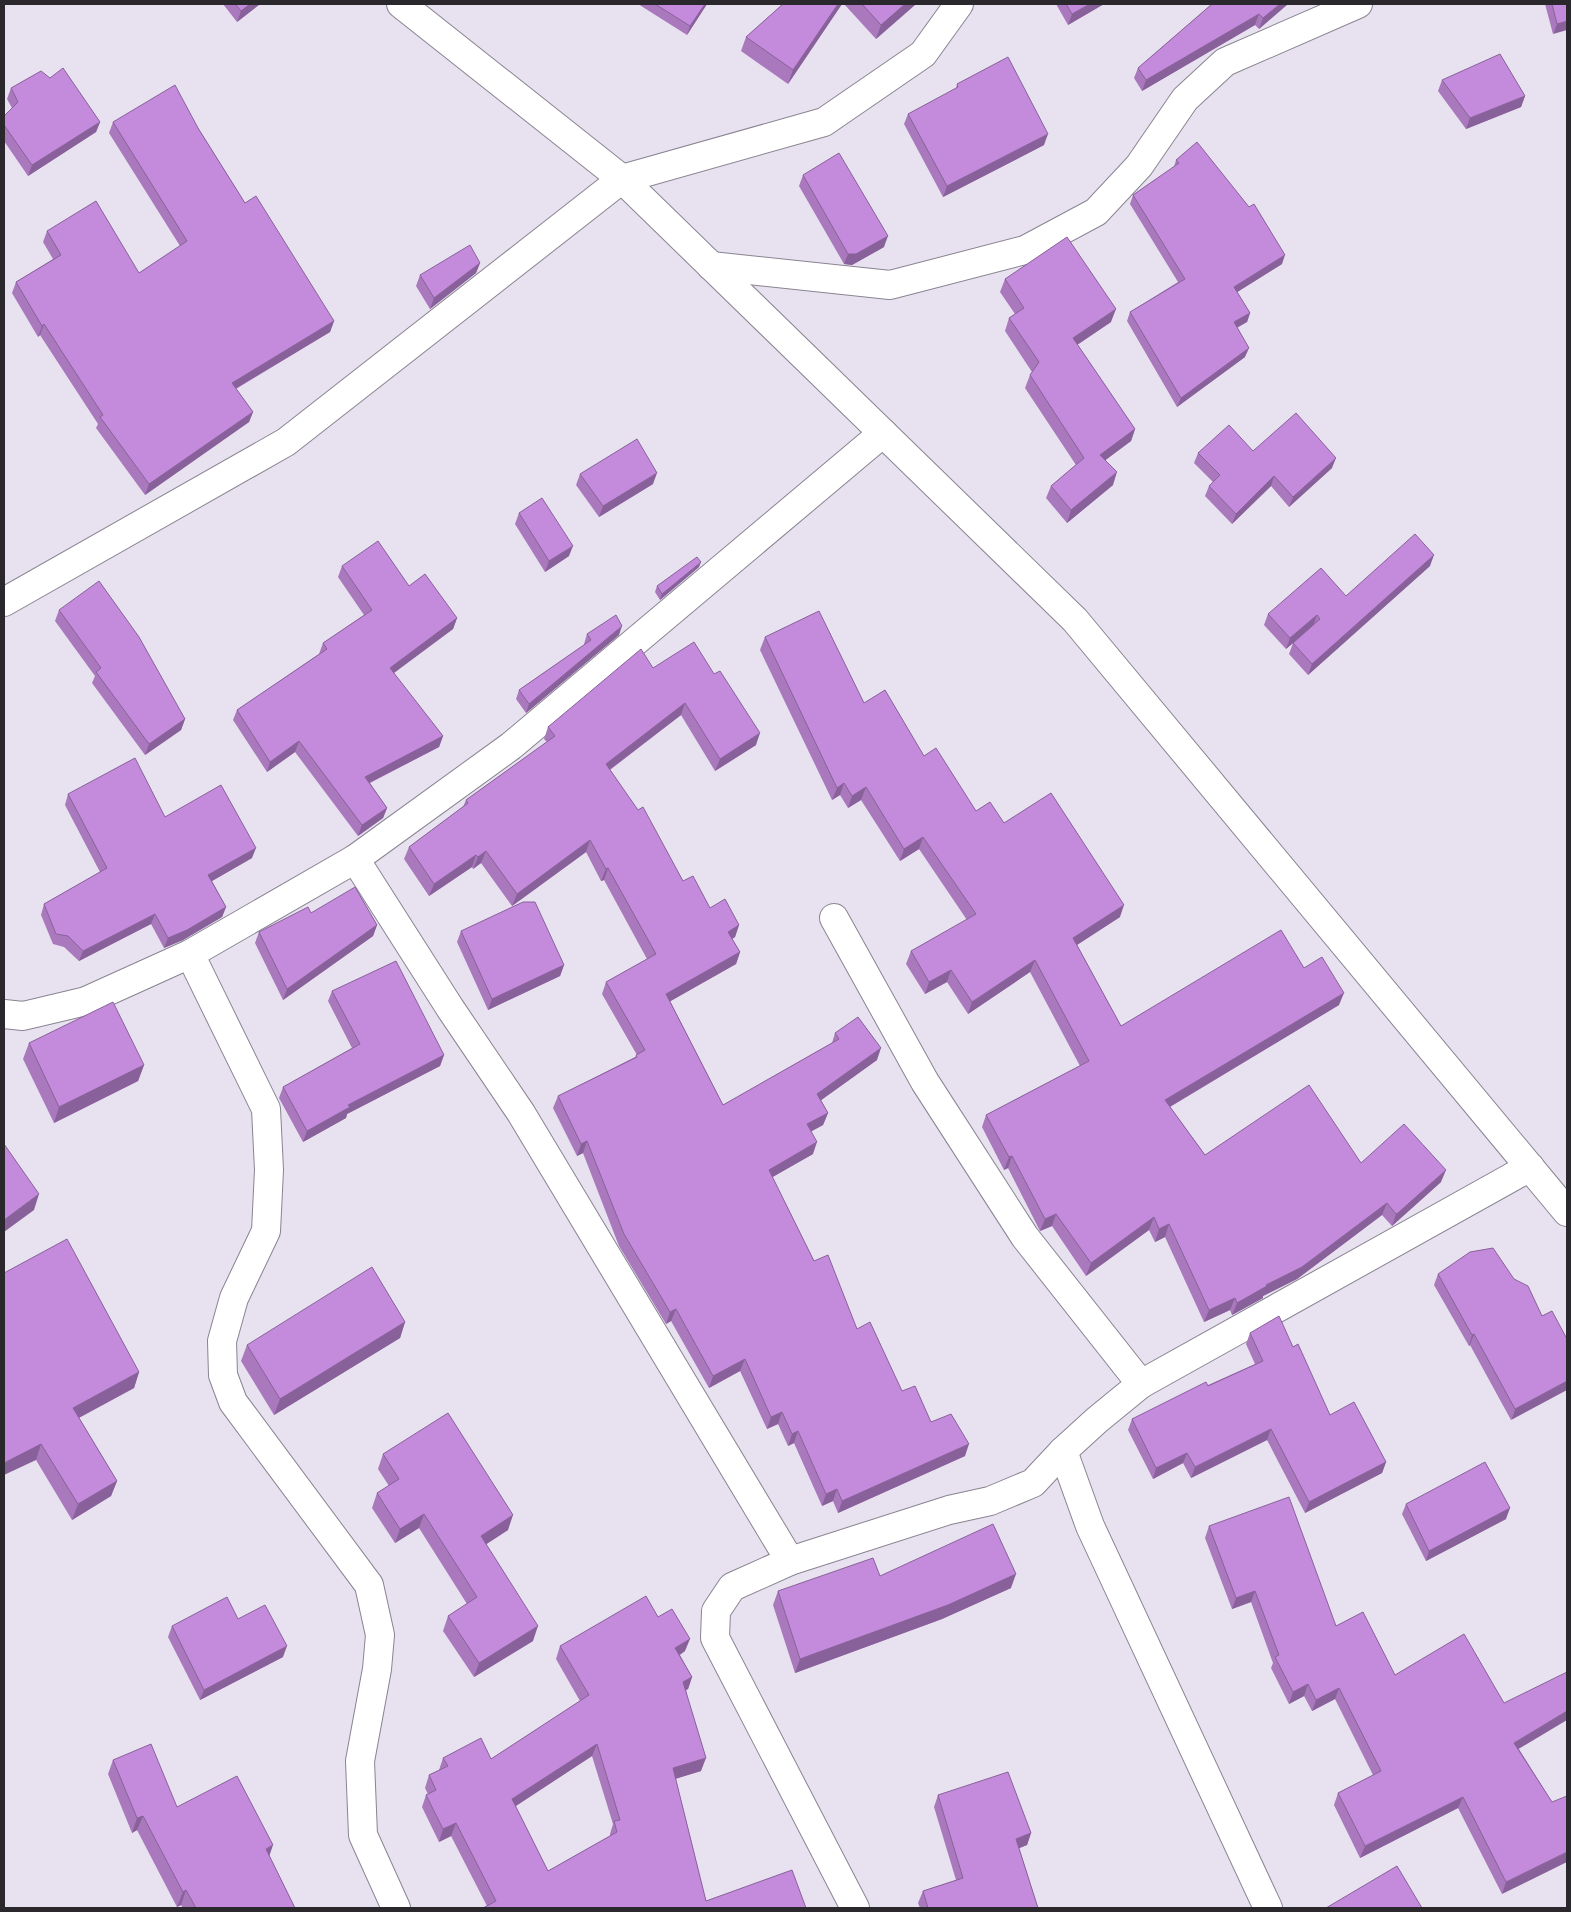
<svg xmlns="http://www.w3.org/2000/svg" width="1571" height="1912" viewBox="0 0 1571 1912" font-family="Mulish,sans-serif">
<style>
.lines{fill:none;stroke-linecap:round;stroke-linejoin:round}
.minor-casing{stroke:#898491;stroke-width:30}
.minor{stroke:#fff;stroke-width:28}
.wall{fill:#a978bd;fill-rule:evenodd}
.shaded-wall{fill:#89619a}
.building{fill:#c48bdc;stroke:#89619a;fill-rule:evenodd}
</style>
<rect width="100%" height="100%" fill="#e8e2f0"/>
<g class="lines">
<defs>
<g id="minor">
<polyline points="401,4 622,179 1075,620 1567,1212"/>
<polyline points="711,266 890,285 1025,250 1096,212 1139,166 1185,99 1225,62 1358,4"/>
<polyline points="4,602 286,442 622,179 824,122 923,54 959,4"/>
<polyline points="355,859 450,1008 521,1113 790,1561"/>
<polyline points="834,918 925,1082 1025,1237 1141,1384"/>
<polyline points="190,954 266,1109 269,1170 266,1231 234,1298 222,1341 223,1375 233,1402 369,1585 380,1635 377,1669 360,1761 363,1835 396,1908"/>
<polyline points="4,1014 23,1016 86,1001 190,954 355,859 511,746 883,433"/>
<polyline points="1063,1451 1090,1526 1268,1908"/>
<polyline points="855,1908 715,1638 716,1611 732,1587 790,1561 949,1510 990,1501 1033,1483 1063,1451 1097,1420 1141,1384 1530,1167"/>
</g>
</defs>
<use href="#minor" class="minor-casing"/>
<use href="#minor" class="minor"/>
</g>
<g class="wall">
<polygon points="223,4 260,4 237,22"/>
<polygon points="638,4 707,4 687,35"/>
<polygon points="783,4 842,4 788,84 741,51 746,37"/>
<polygon points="844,4 916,4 876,39"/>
<polygon points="1056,4 1104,4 1068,25"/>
<polygon points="1212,4 1288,4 1259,29 1255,25 1142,91 1134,78 1138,68"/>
<polygon points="1545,4 1567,4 1553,34"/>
<polygon points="1442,80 1525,96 1521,107 1466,129 1438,91"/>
<polygon points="957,84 1044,145 943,197 904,124 908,114 956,89"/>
<polygon points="11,88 100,122 96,132 28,176 4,141 4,116 12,108 7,99"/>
<polygon points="113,122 198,128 245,203 334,321 330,332 236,389 253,412 249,422 145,495 96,428 98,424 40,335 38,337 12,293 16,282 53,259 43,242 47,231 139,273 180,246 109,133"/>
<polygon points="1176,160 1282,264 1237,292 1250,313 1247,322 1237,328 1245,357 1177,407 1127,321 1130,312 1178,282 1130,204 1133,195 1174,167"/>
<polygon points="803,175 884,247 852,265 844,264 799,186"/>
<polygon points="480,263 476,273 430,309 416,286 420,275"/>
<polygon points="1005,279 1111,322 1077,345 1135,429 1131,441 1105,460 1113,485 1067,523 1046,498 1051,486 1076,465 1025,388 1030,375 1032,372 1005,331 1009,318 1015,314 1000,292"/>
<polygon points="1253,451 1332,468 1289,507 1271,486 1232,524 1205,496 1209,486 1213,482 1194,463 1198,453"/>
<polygon points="580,474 653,484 599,517 576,485"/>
<polygon points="519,513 569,556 545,572 515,524"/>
<polygon points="342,566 409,586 457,618 453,629 393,673 443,736 439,747 370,783 387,808 383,818 358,836 295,752 267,772 233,720 237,710 319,654 323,643 364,615 338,577"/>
<polygon points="1430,566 1308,675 1289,654 1293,643 1313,626 1286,649 1264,625 1268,614 1346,596"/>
<polygon points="699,567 660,600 655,592 657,586"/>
<polygon points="59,610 185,719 181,730 145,755 92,683 95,676 55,621"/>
<polygon points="587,634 619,635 526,713 516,699 519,690 584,645 584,644"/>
<polygon points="765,637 864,703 924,756 976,811 1004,823 1120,917 1077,945 1121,1026 1304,968 1339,1005 1170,1107 1205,1155 1361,1163 1441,1182 1393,1225 1392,1226 1382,1215 1297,1279 1263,1296 1263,1298 1232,1315 1230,1310 1204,1322 1165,1237 1155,1242 1149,1230 1086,1276 1052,1226 1040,1231 1008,1168 1004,1170 982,1127 986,1115 1080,1066 1030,972 968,1014 947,982 925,994 906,964 911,951 967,920 919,849 900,861 861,800 848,808 840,795 832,800 760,650"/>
<polygon points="653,668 756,745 715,771 681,715 610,770 683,881 710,908 739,925 735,937 732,939 740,952 736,964 670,1001 723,1105 832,1043 835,1033 877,1060 821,1100 828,1113 823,1125 811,1131 813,1154 772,1177 814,1261 857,1329 902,1391 931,1422 965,1456 838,1513 833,1501 822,1506 794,1443 788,1446 778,1424 767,1429 740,1371 709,1388 671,1321 666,1324 619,1246 583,1153 577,1156 553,1108 558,1096 635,1057 637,1055 602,994 606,982 647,959 604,880 601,881 586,852 512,906 481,863 473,869 472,867 429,896 404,859 409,847 463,807 466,800 547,742 544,739 548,727"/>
<polygon points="68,794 165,817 252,858 212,881 226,907 222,917 183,940 164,948 151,924 79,961 64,947 53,944 41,915 44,904 100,872 65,805"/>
<polygon points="311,913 377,925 373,936 283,1000 255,943 259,932"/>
<polygon points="461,931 564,965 560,976 488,1010 457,942"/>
<polygon points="332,991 444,1055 440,1066 347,1114 346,1118 303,1142 279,1098 283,1087 352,1048 328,1001"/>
<polygon points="29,1043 144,1065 138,1081 54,1123 23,1059"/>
<polygon points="4,1273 139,1372 134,1388 79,1418 117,1481 111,1496 72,1520 36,1460"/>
<polygon points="1438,1274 1514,1279 1542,1316 1552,1311 1511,1420 1470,1345 1469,1346 1434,1285"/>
<polygon points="405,1322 400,1338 274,1415 241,1361 247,1345"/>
<polygon points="1250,1333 1293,1347 1330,1415 1386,1462 1382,1473 1305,1513 1267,1440 1191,1478 1183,1463 1153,1479 1128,1430 1132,1419 1255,1364 1246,1344"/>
<polygon points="383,1454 508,1530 486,1544 533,1641 474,1677 443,1631 448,1616 467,1604 419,1528 395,1543 372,1508 377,1493 389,1486 378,1469"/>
<polygon points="1406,1504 1506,1519 1426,1561 1402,1514"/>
<polygon points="1209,1526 1336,1626 1395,1675 1519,1749 1552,1802 1502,1894 1458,1808 1360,1858 1334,1805 1338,1793 1373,1775 1335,1699 1312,1711 1304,1696 1289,1704 1271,1668 1273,1663 1251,1602 1232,1609 1205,1538"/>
<polygon points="880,1576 1011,1588 942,1619 795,1673 773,1605 778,1591"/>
<path d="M658 1617 685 1651 680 1655 692 1677 688 1689 686 1690 701 1771 675 1779 706 1901 806 1908 487 1906 451 1836 439 1842 422 1807 426 1795 428 1794 425 1788 429 1775 439 1770 443 1758 491 1759 580 1701 556 1659 560 1646ZM592 1756 613 1824 610 1834V1836L548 1871 515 1806Z"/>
<polygon points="238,1619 283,1657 200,1700 168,1637 172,1626"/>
<polygon points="113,1760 177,1807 269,1856 295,1908 183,1908 181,1905 177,1907 137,1830 132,1833 108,1774"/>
<polygon points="938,1795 1031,1833 1027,1845 1019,1848 1038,1908 920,1908 918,1903 923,1891 956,1880 934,1807"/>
</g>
<g class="shaded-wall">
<polygon points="250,4 260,4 237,22 241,11"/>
<polygon points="705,4 707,4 687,35 690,26"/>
<polygon points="838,4 842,4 788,84 793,70"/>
<polygon points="905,4 916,4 876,39 881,25"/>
<polygon points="1090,4 1104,4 1068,25 1072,14"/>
<polygon points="1280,4 1288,4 1259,29 1263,18"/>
<polygon points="1259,14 1255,25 1142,91 1146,80"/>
<polygon points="1567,21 1567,30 1553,34 1557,24"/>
<polygon points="1525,96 1521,107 1466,129 1470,118"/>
<polygon points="100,122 96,132 28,176 32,165"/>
<polygon points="1048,134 1044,145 943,197 947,186"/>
<polygon points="888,236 884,247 852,265 844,264 848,254"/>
<polygon points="1285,255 1282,264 1231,296 1234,287"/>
<polygon points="480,263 476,273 430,309 434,298"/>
<polygon points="1116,309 1111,322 1068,351 1073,338"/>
<polygon points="1250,313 1247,322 1230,331 1234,322"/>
<polygon points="334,321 330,332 228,393 232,383"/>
<polygon points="44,324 40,335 38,337 42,326"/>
<polygon points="1249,348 1245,357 1177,407 1181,398"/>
<polygon points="253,412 249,422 145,495 149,484"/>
<polygon points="1135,429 1131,441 1095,468 1100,455"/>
<polygon points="1336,458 1332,468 1289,507 1293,497"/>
<polygon points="1117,472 1113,485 1067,523 1071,510"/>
<polygon points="657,473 653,484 599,517 603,506"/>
<polygon points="1274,476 1271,486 1232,524 1236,514"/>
<polygon points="573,546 569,556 545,572 549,561"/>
<polygon points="1434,555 1430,566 1308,675 1312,664"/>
<polygon points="701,562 699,567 660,600 662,594"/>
<polygon points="1317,615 1313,626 1286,649 1290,638"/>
<polygon points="457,618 453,629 386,679 390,668"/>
<polygon points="622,626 619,635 526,713 529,704"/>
<polygon points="685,703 681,715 601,776 606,764"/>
<polygon points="185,719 181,730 145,755 149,744"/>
<polygon points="760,733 756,745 715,771 720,759"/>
<polygon points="443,736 439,747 361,787 365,777"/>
<polygon points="299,741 295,752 267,772 270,762"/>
<polygon points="844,783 840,795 832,800 837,788"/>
<polygon points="866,787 861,800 848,808 852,796"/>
<polygon points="387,808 383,818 358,836 362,825"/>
<polygon points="923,837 919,849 900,861 904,849"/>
<polygon points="590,840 586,852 512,906 517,894"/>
<polygon points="256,848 252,858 205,885 208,875"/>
<polygon points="486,851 481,863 473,869 478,857"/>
<polygon points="476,855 472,867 429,896 434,884"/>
<polygon points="608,868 604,880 601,881 606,869"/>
<polygon points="1124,905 1120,917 1069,950 1073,938"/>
<polygon points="226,907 222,917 183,940 164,948 168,938"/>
<polygon points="155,914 151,924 79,961 83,951"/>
<polygon points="377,925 373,936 283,1000 287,989"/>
<polygon points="739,925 735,937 724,944 728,932"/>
<polygon points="740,952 736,964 662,1006 666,994"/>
<polygon points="1035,960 1030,972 968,1014 972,1002"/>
<polygon points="564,965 560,976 488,1010 492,999"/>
<polygon points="951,970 947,982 925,994 929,982"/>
<polygon points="1344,993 1339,1005 1161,1112 1165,1100"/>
<polygon points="881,1048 877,1060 813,1106 817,1094"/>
<polygon points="444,1055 440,1066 347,1114 346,1118 303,1142 307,1131 348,1105"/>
<polygon points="144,1065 138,1081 54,1123 59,1107"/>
<polygon points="828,1113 823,1125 803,1136 807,1124"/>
<polygon points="587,1141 583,1153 577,1156 581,1144"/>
<polygon points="817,1142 813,1154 764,1182 769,1170"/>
<polygon points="1012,1156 1008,1168 1004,1170 1009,1157"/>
<polygon points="1446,1170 1441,1182 1392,1226 1396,1214"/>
<polygon points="39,1194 34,1210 4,1232 4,1220"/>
<polygon points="1387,1203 1382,1215 1297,1279 1263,1296 1263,1298 1232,1315 1237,1303 1266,1285"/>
<polygon points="1056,1214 1052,1226 1040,1231 1045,1219"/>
<polygon points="1154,1217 1149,1230 1086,1276 1091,1263"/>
<polygon points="1169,1224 1165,1237 1155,1242 1159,1229"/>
<polygon points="1235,1298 1230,1310 1204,1322 1209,1310"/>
<polygon points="676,1309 671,1321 666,1324 670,1312"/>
<polygon points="405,1322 400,1338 274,1415 280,1399"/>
<polygon points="1474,1334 1470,1345 1469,1346 1472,1335"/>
<polygon points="745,1359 740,1371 709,1388 713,1376"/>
<polygon points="139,1372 134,1388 67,1424 73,1408"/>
<polygon points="1567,1381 1567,1390 1511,1420 1515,1409"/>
<polygon points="782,1412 778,1424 767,1429 771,1417"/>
<polygon points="1271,1429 1267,1440 1191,1478 1195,1467"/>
<polygon points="798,1431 794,1443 788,1446 792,1434"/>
<polygon points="41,1444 36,1460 4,1475 4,1463"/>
<polygon points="969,1444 965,1456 838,1513 842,1501"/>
<polygon points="1187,1453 1183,1463 1153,1479 1156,1468"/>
<polygon points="1386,1462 1382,1473 1305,1513 1309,1502"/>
<polygon points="117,1481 111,1496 72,1520 78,1504"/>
<polygon points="837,1489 833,1501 822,1506 826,1494"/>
<polygon points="1510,1508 1506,1519 1426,1561 1429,1551"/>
<polygon points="424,1514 419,1528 395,1543 400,1529"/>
<polygon points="513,1515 508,1530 476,1551 481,1536"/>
<polygon points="1016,1574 1011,1588 942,1619 795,1673 800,1659"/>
<polygon points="1255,1591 1251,1602 1232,1609 1236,1598"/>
<polygon points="538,1626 533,1641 474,1677 479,1663"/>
<polygon points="690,1639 685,1651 671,1660 675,1648"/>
<polygon points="287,1646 283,1657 200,1700 204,1690"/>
<polygon points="692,1677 688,1689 679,1694 683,1682"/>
<polygon points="1308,1684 1304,1696 1289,1704 1293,1692"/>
<polygon points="1339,1688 1335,1699 1312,1711 1316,1700"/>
<polygon points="1567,1711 1567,1720 1510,1754 1514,1743"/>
<polygon points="597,1744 592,1756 507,1812 512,1799"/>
<polygon points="706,1758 701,1771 668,1781 673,1768"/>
<polygon points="1463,1797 1458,1808 1360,1858 1365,1846"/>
<polygon points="143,1816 137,1830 132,1833 137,1818"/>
<polygon points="456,1823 451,1836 439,1842 443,1829"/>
<polygon points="1031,1833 1027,1845 1012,1851 1016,1839"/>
<polygon points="273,1845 268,1860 266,1849"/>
<polygon points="1567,1852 1567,1862 1502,1894 1506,1882"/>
<polygon points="186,1890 181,1905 177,1907 183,1892"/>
</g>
<g class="building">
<polygon points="235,4 250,4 241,11"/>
<polygon points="655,4 705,4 690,26"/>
<polygon points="783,4 838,4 793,70 746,37"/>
<polygon points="862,4 905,4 881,25"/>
<polygon points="1066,4 1090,4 1072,14"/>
<polygon points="1212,4 1280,4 1263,18 1259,14 1146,80 1138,68"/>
<polygon points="1552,4 1567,4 1567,21 1557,24"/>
<polygon points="1500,54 1525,96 1470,118 1442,80"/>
<polygon points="1008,57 1048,134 947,186 908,114 958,87 957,84"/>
<polygon points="63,68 100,122 32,165 4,125 4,116 18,102 11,88 41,71 50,78"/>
<polygon points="175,85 198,128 245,203 256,196 334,321 232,383 253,412 149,484 100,417 103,415 44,324 42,326 16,282 61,255 47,231 96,201 139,273 187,241 113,122"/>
<polygon points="1197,142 1249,207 1254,204 1285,255 1234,287 1250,313 1234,322 1249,348 1181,398 1130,312 1185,279 1133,195 1179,163 1176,160"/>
<polygon points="839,153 888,236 856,254 848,254 803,175"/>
<polygon points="1067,237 1116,309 1073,338 1135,429 1100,455 1117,472 1071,510 1051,486 1084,458 1030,375 1039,362 1009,318 1024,308 1005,279"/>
<polygon points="470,245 480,263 434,298 420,275"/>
<polygon points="1296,413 1336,458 1293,497 1274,476 1236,514 1209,486 1220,475 1198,453 1229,425 1253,451"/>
<polygon points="637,439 657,473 603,506 580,474"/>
<polygon points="542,498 573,546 549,561 519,513"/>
<polygon points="1415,534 1434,555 1312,664 1293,643 1320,619 1317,615 1290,638 1268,614 1321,568 1346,596"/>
<polygon points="378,541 409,586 425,574 457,618 390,668 443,736 365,777 387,808 362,825 299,741 270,762 237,710 327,649 323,643 372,610 342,566"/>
<polygon points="697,557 701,562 662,594 657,586"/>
<polygon points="99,581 139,637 185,719 149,744 96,672 101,668 59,610"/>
<polygon points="819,611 864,703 885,690 924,756 936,748 976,811 990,802 1004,823 1051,793 1124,905 1073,938 1121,1026 1281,930 1304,968 1322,957 1344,993 1165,1100 1205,1155 1309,1085 1361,1163 1404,1124 1446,1170 1398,1213 1396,1214 1387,1203 1302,1267 1266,1285 1267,1286 1237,1303 1235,1298 1209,1310 1169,1224 1159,1229 1154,1217 1091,1263 1056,1214 1045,1219 1012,1156 1009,1157 986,1115 1089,1061 1035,960 972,1002 951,970 929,982 911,951 976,914 923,837 904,849 866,787 852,796 844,783 837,788 765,637"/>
<polygon points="616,615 622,626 529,704 519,690 591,640 587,634"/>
<polygon points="694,642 714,674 720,671 760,733 720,759 685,703 606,764 638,810 643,807 683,881 693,876 710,908 725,899 739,925 728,932 740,952 666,994 723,1105 839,1039 835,1033 858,1017 881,1048 817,1094 828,1113 807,1124 817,1142 769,1170 814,1261 828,1255 857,1329 870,1322 902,1391 915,1386 931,1422 951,1414 969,1444 842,1501 837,1489 826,1494 798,1431 792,1434 782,1412 771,1417 745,1359 713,1376 676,1309 670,1312 624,1234 587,1141 581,1144 558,1096 637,1057 636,1055 645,1050 606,982 656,954 608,868 606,869 590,840 517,894 486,851 478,857 476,855 434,884 409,847 468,803 466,800 555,736 548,727 641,649 653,668"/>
<polygon points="135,758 165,817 221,785 256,848 208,875 226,907 187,930 168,938 155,914 83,951 68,936 56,934 44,904 107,868 68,794"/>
<polygon points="355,887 377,925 287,989 259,932 308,907 311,913"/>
<polygon points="523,902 535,902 564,965 492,999 461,931"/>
<polygon points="396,961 444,1055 348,1105 350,1107 307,1131 283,1087 360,1044 332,991"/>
<polygon points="113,1002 144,1065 59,1107 29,1043"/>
<polygon points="4,1144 39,1194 4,1220"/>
<polygon points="67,1239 139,1372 73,1408 117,1481 78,1504 41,1444 4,1463 4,1273"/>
<polygon points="1493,1248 1514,1279 1528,1286 1542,1316 1552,1311 1567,1339 1567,1381 1515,1409 1474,1334 1472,1335 1438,1274 1470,1252"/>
<polygon points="372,1267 405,1322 280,1399 247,1345"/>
<polygon points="1279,1316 1293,1347 1298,1344 1330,1415 1354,1402 1386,1462 1309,1502 1271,1429 1195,1467 1187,1453 1156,1468 1132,1419 1206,1382 1208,1386 1263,1361 1250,1333"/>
<polygon points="448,1413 513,1515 481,1536 538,1626 479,1663 448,1616 477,1597 424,1514 400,1529 377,1493 399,1479 383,1454"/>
<polygon points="1485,1462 1510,1508 1429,1551 1406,1504"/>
<polygon points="1289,1497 1336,1626 1363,1612 1395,1675 1464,1634 1504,1703 1567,1672 1567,1711 1514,1743 1552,1802 1567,1796 1567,1852 1506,1882 1463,1797 1365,1846 1338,1793 1381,1771 1339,1688 1316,1700 1308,1684 1293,1692 1275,1657 1279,1655 1255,1591 1236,1598 1209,1526"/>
<polygon points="993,1524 1016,1574 948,1605 800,1659 778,1591 873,1558 880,1576"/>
<path d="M646 1596 658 1617 672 1609 690 1639 675 1648 692 1677 683 1682 706 1758 673 1768 706 1901 792 1870 806 1908H483L496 1901 456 1823 443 1829 426 1795 436 1790 429 1775 448 1766 443 1758 481 1738 491 1759 589 1695 560 1646ZM597 1744 620 1820 614 1821 617 1832 548 1871 512 1799Z"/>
<polygon points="227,1597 238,1619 265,1605 287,1646 204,1690 172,1626"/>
<polygon points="151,1744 177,1807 237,1776 273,1845 266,1849 295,1908 196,1908 186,1890 183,1892 143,1816 137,1818 113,1760"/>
<polygon points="1008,1772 1031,1833 1016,1839 1038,1908 928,1908 923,1891 963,1878 938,1795"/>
<polygon points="1397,1866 1422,1908 1326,1908"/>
</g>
<rect width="1571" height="1912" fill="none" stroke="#2a282d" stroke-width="10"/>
</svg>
